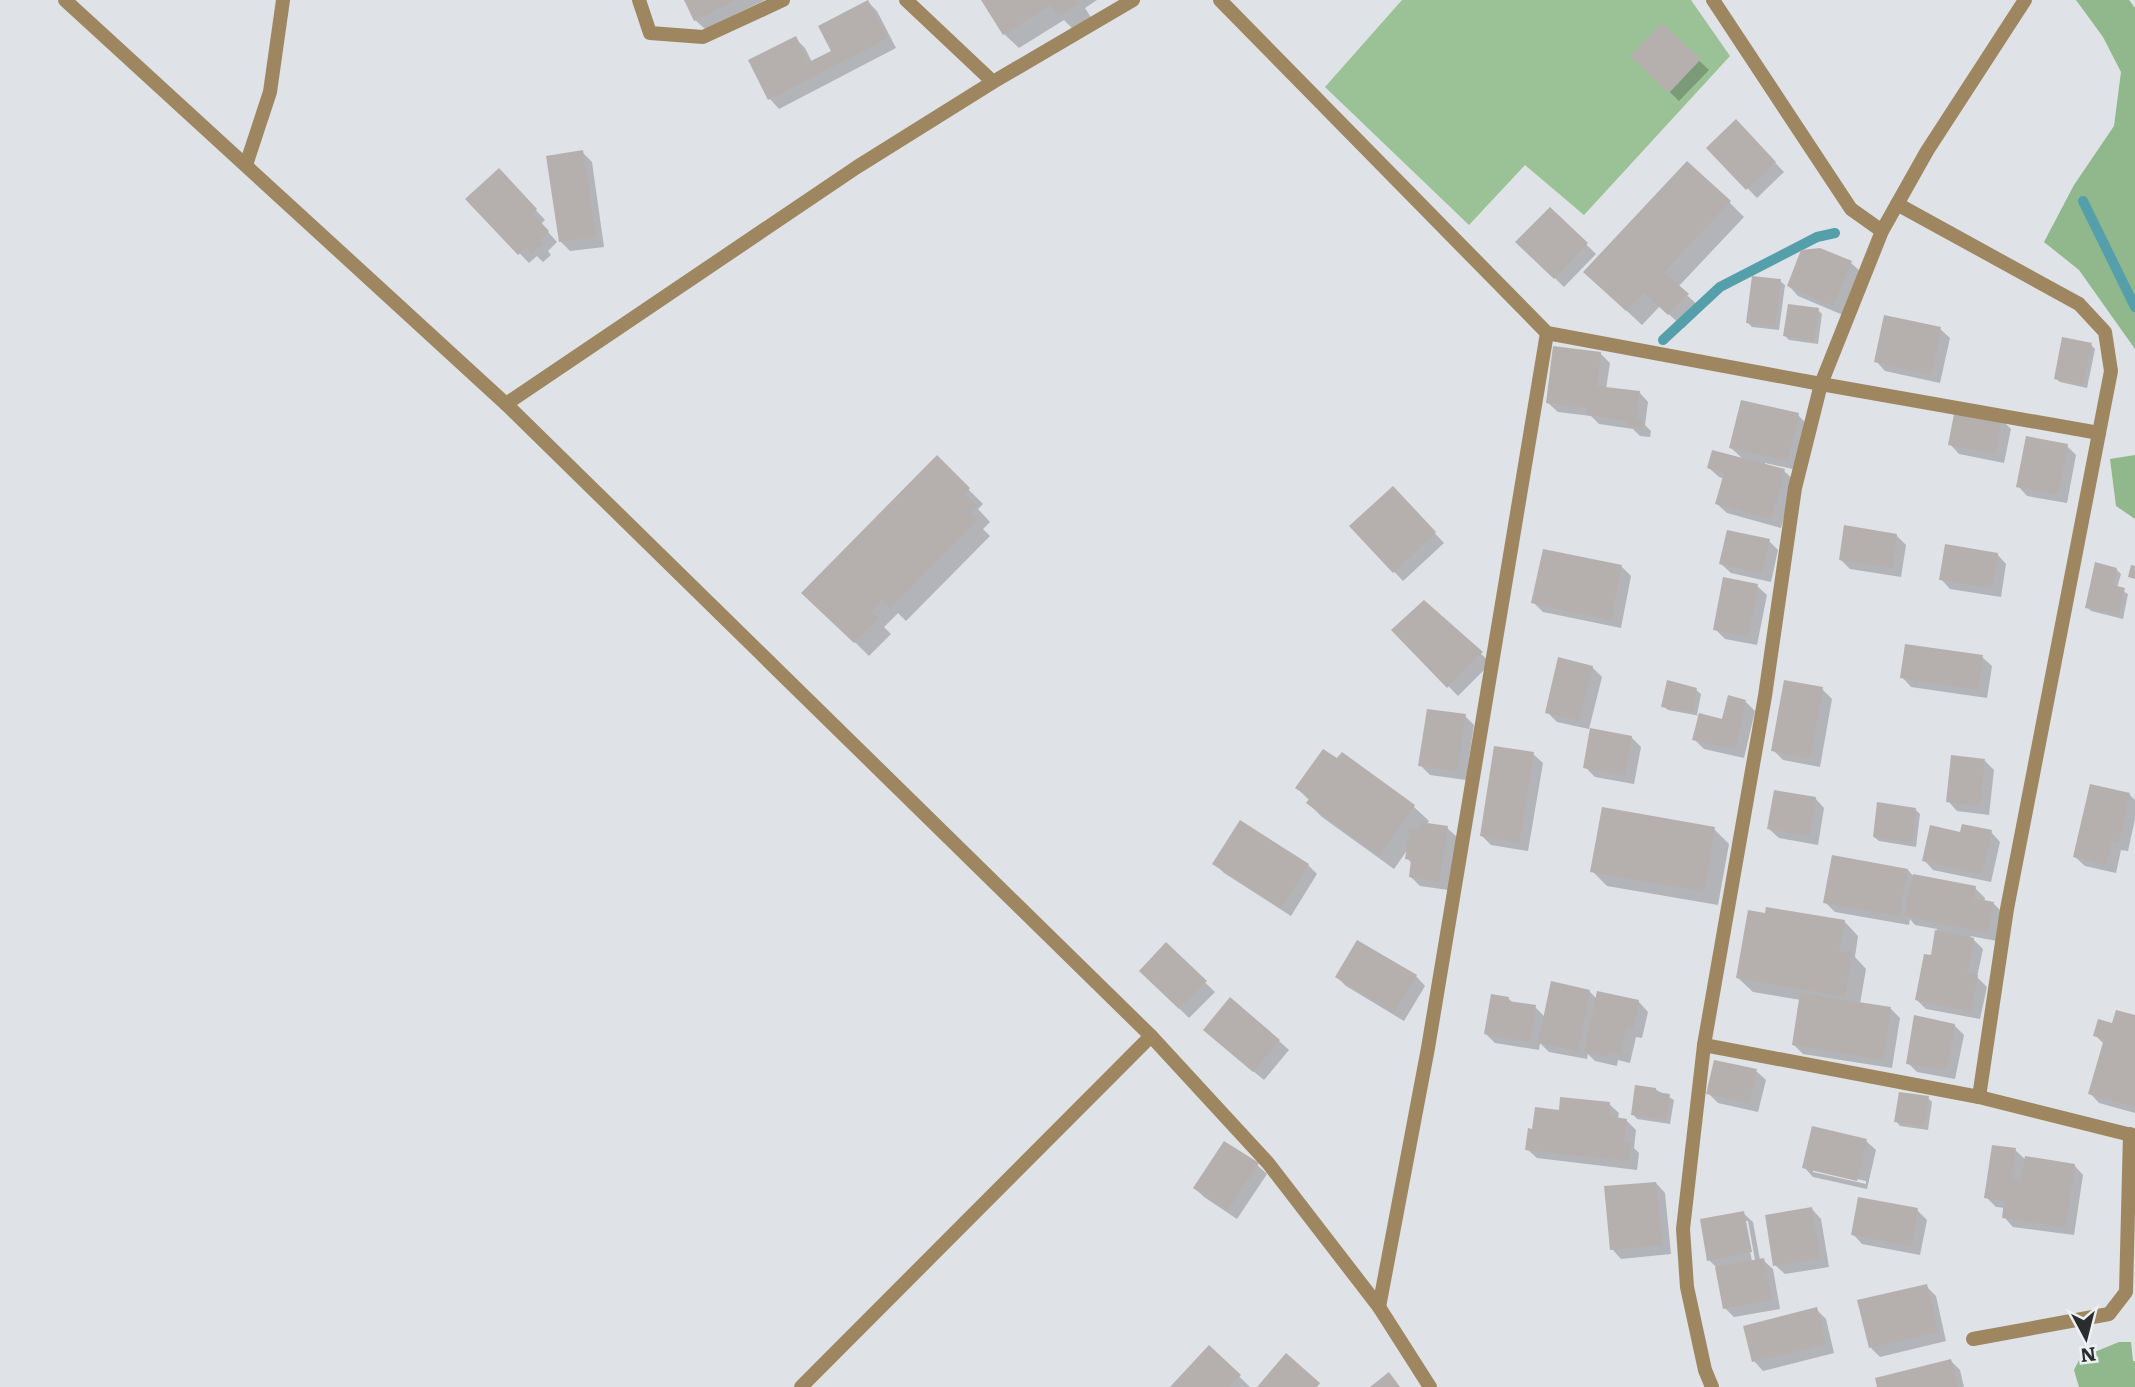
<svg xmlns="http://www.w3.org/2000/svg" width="2135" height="1387" viewBox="0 0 2135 1387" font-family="Literata,serif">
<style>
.green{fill:#9ac296}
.forest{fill:#90b88c}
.shadow{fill:#0003;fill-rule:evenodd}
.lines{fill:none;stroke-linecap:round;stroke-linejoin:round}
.stream{stroke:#549fa9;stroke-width:10}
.building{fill:#b5b0ae}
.service{stroke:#9e8660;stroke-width:14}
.minor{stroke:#9e8660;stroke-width:14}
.tertiary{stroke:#9e8660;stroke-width:14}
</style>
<rect width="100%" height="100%" fill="#dfe2e6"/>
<polygon class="green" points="1402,0 1691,0 1730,56 1584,215 1525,165 1469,225 1325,87"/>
<g class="forest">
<polygon points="2076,0 2129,0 2135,8 2135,349 2079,270 2044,242 2074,185 2114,126 2121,72 2103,37"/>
<polygon points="2135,455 2135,519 2116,506 2110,459"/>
<polygon points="2119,1342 2131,1342 2133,1361 2135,1361 2135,1387 2079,1387 2074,1370 2080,1358"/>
</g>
<g class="shadow">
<polygon points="686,0 765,0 705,29 695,20"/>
<polygon points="983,0 1097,0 1085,8 1092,19 1074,30 1064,20 1019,48 1004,34"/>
<polygon points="868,2 877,11 896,48 779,109 770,99 750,61 795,38 805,48 812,62 833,52"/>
<polygon points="1662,26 1709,70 1679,101 1633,56"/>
<polygon points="1736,122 1784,172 1757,198 1708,148"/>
<polygon points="582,152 592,162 604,247 570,251 561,242"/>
<polygon points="499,170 545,220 541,224 557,242 548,251 551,255 543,262 537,256 529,263 467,199"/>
<polygon points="1729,202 1744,217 1678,287 1702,309 1684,328 1660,306 1642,325 1600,286"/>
<polygon points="1550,209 1596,254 1564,287 1518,242"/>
<polygon points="1851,263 1861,272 1843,315 1798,296 1789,286"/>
<polygon points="1780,281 1785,285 1779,330 1752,327 1747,322"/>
<polygon points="1818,310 1822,314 1818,344 1789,340 1785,336"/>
<polygon points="1940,329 1950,338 1940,383 1885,371 1876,361"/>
<polygon points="2091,345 2095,349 2087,388 2060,382 2055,378"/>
<polygon points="1600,353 1610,363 1606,389 1639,392 1648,402 1645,425 1651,431 1650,437 1640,436 1633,429 1599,424 1591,416 1558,412 1548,403"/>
<polygon points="1798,415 1807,424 1797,470 1765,463 1765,466 1784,471 1794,480 1781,528 1727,513 1717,504 1724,479 1719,477 1709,468 1744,460 1731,448"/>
<polygon points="2002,420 2011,429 2004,463 1959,454 1950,444"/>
<polygon points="2067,446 2076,455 2067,503 2027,496 2018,486"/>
<polygon points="937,458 983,504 978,509 990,522 983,529 990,536 906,621 898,613 884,627 891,634 869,656 804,592"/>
<polygon points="1402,498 1444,543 1403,581 1352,527"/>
<polygon points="1896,535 1906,545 1901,577 1850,569 1840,559"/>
<polygon points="1769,541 1778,550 1771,582 1731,573 1721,564"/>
<polygon points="1997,554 2006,564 2001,597 1950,589 1941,579"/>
<polygon points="1622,567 1631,576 1621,628 1543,612 1533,602"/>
<polygon points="2116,569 2121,574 2117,588 2128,594 2123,619 2091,611 2087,607"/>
<polygon points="1757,586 1767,595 1757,645 1725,639 1715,629"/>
<polygon points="1424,602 1491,663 1458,696 1394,630"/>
<polygon points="1982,657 1992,666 1987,698 1911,687 1902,677"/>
<polygon points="1592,667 1602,677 1589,729 1557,722 1547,712"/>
<polygon points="1822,689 1832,699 1820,767 1783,760 1773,750"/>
<polygon points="1696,690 1701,694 1697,715 1724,721 1746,702 1755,711 1744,758 1704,749 1694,739 1700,716 1668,710 1663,706"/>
<polygon points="1465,716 1474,725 1466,780 1430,775 1420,765"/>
<polygon points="1631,737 1641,747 1634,784 1595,777 1585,767"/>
<polygon points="1533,754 1543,763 1528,851 1491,845 1481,835"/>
<polygon points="1342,755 1414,807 1429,821 1426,825 1447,828 1457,837 1448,890 1420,886 1410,876 1412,864 1407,858 1408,849 1394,869 1322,817 1308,803 1310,801 1297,788 1337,761"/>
<polygon points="1985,761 1994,770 1989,815 1957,811 1948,801"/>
<polygon points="2129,794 2135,800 2135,819 2128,851 2121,850 2116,873 2085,866 2075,857"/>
<polygon points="1815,798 1824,808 1818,845 1779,838 1769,829"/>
<polygon points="1916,810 1920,814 1916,847 1879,841 1874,837"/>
<polygon points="1714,829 1729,844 1718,905 1607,886 1592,871"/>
<polygon points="1991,832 2000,842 1991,882 1933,870 1924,860 1962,835"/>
<polygon points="1215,864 1308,865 1317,874 1291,916 1224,873"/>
<polygon points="1908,870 1913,876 1975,888 1985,898 1984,902 1994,904 2003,913 1997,941 1970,936 1983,949 1977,977 1987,987 1980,1019 1926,1009 1916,999 1932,957 1937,929 1915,925 1910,919 1909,925 1835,912 1825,902"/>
<polygon points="1844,921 1858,936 1855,957 1866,969 1860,1004 1891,1009 1900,1018 1892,1068 1803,1054 1794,1045 1801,1000 1753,992 1738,978"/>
<polygon points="1166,945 1215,992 1189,1018 1141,971"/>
<polygon points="1416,976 1425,986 1404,1021 1346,986 1337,977"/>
<polygon points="1589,991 1597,999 1599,993 1639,1002 1648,1012 1642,1038 1636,1037 1630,1063 1618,1060 1617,1066 1595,1061 1588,1054 1587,1059 1549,1052 1540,1043 1539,1050 1495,1043 1486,1034 1508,998 1514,1004 1535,1007 1545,1017"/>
<polygon points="2135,1017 2135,1113 2099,1103 2090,1093 2104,1044 2095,1035"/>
<polygon points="1954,1025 1964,1035 1955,1079 1917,1072 1908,1063"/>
<polygon points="1214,1039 1279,1041 1289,1050 1264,1080"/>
<polygon points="1756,1071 1766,1080 1758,1112 1718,1103 1708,1093"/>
<polygon points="1655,1089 1674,1100 1670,1124 1637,1119 1633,1114"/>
<polygon points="1928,1098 1932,1102 1928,1130 1900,1126 1896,1121"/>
<polygon points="1609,1104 1619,1113 1618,1119 1626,1120 1636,1130 1634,1148 1639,1153 1637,1170 1537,1158 1527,1149 1534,1131 1561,1112"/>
<path d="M1866 1141 1876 1150 1867 1189 1813 1177 1804 1167ZM1813 1169 1866 1181V1184L1813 1172Z"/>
<polygon points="2015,1150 2026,1160 2074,1165 2083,1175 2074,1235 2013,1227 2004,1217 2005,1208 1996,1207 1986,1197"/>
<polygon points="1257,1165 1267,1174 1237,1219 1204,1197 1195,1188"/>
<polygon points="1656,1183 1665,1193 1671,1254 1621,1259 1612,1249"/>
<polygon points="1812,1209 1821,1219 1829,1267 1785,1274 1775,1265"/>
<polygon points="1917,1210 1927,1220 1920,1255 1862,1244 1853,1234"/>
<path d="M1743 1213 1753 1222 1760 1260H1763L1773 1269 1780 1309 1734 1317 1725 1308 1717 1268 1709 1260ZM1744 1221H1748L1755 1260 1752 1261Z"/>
<polygon points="1926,1286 1936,1296 1946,1341 1880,1357 1871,1348"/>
<polygon points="1816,1309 1826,1319 1834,1353 1763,1371 1754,1361"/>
<polygon points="1210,1348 1250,1387 1172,1387"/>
<polygon points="1951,1361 1960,1370 1964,1387 1879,1387"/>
</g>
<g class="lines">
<g class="stream">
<polyline points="2083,201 2135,307"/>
<polyline points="1663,340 1720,287 1817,237 1835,233"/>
</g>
</g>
<g class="building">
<polygon points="684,0 736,0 694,21"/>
<polygon points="868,0 888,38 768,100 748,60 796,36 809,62 831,51 818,26"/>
<polygon points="981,0 1076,0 1079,4 1058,16 1051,5 1003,35"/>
<polygon points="1662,23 1701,59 1669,93 1630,56"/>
<polygon points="1736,119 1776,162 1746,190 1706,148"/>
<polygon points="583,150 596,237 559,242 546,156"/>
<polygon points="1687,161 1731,201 1664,272 1689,294 1668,315 1644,293 1626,311 1583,272"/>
<polygon points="499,168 537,209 533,214 549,231 540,241 543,244 532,254 526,248 518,255 465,199"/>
<polygon points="1550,207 1588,243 1554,279 1515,242"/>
<polygon points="1820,248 1852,261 1833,306 1787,286 1801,250"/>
<polygon points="1752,276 1781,279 1775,327 1746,323"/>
<polygon points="1788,304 1819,308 1814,341 1783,336"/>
<polygon points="1884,315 1941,327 1931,375 1874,362"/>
<polygon points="2062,337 2092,343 2083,385 2054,379"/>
<polygon points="1553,346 1601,352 1597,386 1640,391 1636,419 1642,420 1641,428 1629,427 1629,421 1587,415 1588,408 1546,403"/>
<polygon points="1741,400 1799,413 1788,461 1729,448"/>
<polygon points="1955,409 2002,418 1995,454 1948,445"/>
<polygon points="2026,436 2068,444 2058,495 2016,487"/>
<polygon points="1712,450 1785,469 1771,519 1715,504 1724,473 1707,468"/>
<polygon points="937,455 970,488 965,494 977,506 970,513 977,520 890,608 882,600 871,611 878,619 854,643 801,593"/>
<polygon points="1393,486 1436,532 1393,573 1349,526"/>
<polygon points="1844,525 1897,534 1892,568 1839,560"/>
<polygon points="1727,530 1770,539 1762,573 1719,564"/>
<polygon points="1945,544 1998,553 1992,588 1939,580"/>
<polygon points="1543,549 1622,565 1611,620 1531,603"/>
<polygon points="2095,562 2117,568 2113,585 2125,588 2119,615 2085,608"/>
<polygon points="2131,565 2135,566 2135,579 2128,577"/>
<polygon points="1723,577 1758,584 1748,636 1713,630"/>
<polygon points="1424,600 1483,652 1447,688 1391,630"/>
<polygon points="1905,644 1983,655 1978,690 1900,678"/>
<polygon points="1558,657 1593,666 1579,721 1545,713"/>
<polygon points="1667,680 1697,688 1693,712 1661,707"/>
<polygon points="1784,680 1823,687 1810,758 1771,751"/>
<polygon points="1728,695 1746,700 1735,749 1692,740 1699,713 1722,719"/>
<polygon points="1427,709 1466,714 1457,771 1418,766"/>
<polygon points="1590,728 1632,736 1625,775 1583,768"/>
<polygon points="1494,746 1534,752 1519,843 1480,836"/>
<polygon points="1323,749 1337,758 1342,752 1415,805 1379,856 1306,803 1310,798 1295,788"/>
<polygon points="1951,755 1985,759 1980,806 1946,802"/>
<polygon points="2090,784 2130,793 2118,843 2112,841 2106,865 2073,857"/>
<polygon points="1774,790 1816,797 1809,836 1767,829"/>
<polygon points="1877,802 1916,808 1912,843 1873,837"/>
<polygon points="1602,807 1715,827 1704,892 1590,872"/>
<polygon points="1240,820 1309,864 1281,908 1212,864"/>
<polygon points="1420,822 1448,826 1439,882 1409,877 1411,860 1405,859 1410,829 1419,830"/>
<polygon points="1962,824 1992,830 1982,874 1922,861 1930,825 1960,832"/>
<polygon points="1832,855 1908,869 1899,916 1823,903"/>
<polygon points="1913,874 1976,886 1974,898 1994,902 1988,933 1904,916"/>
<polygon points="1766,907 1845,920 1839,951 1852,953 1845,997 1736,978 1748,910 1765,913"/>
<polygon points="1935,930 1974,938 1967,973 1978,975 1971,1011 1915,1000 1924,954 1931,955"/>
<polygon points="1357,940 1417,975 1394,1013 1335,977"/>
<polygon points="1166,942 1207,981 1179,1009 1139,971"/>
<polygon points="1551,981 1590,990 1578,1051 1538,1043"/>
<polygon points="1597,991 1639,1000 1633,1029 1626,1028 1621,1054 1609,1052 1608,1057 1584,1052"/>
<polygon points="1800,993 1891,1007 1883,1060 1792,1045"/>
<polygon points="1491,994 1509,997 1508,1001 1536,1005 1530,1042 1484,1034"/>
<polygon points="1230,997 1280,1040 1253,1072 1203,1030"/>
<polygon points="2116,1010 2135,1015 2135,1107 2088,1094 2104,1039 2093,1036 2098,1019 2112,1023"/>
<polygon points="1914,1015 1955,1024 1946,1070 1906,1064"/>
<polygon points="1714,1060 1757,1069 1749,1103 1706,1094"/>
<polygon points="1635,1085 1656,1088 1656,1092 1670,1094 1666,1120 1631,1115"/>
<polygon points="1899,1092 1929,1096 1924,1126 1894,1122"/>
<polygon points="1560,1097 1610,1102 1609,1116 1627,1119 1624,1142 1630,1142 1628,1161 1525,1150 1528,1128 1532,1129 1535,1107 1559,1110"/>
<polygon points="1812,1126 1867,1139 1857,1181 1802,1168"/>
<polygon points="1224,1141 1259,1163 1227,1211 1193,1188"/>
<polygon points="1992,1145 2016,1148 2011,1179 2021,1180 2025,1156 2075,1164 2065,1227 2002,1218 2004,1201 1984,1198"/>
<polygon points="1656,1182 1662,1245 1610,1250 1604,1186"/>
<polygon points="1858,1197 1918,1208 1911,1246 1851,1235"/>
<polygon points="1812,1207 1820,1258 1773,1266 1765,1215"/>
<polygon points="1744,1211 1752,1252 1707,1261 1700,1219"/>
<polygon points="1764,1258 1772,1300 1723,1309 1715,1267"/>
<polygon points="1927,1284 1938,1332 1869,1348 1857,1300"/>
<polygon points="1817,1307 1826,1344 1752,1362 1743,1326"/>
<polygon points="1209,1345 1241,1375 1229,1387 1170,1387"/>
<polygon points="1286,1353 1320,1383 1317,1387 1257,1387"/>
<polygon points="1951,1359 1958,1387 1877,1387 1875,1378"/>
<polygon points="1389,1372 1400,1387 1370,1387"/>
</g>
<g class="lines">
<g class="service">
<polyline points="1821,384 2099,433"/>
<polyline points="1973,1339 2109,1314 2126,1292 2130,1134"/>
</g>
<g class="minor">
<polyline points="639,0 650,33 703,37 783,0"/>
<polyline points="906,0 993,82"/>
<polyline points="1220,0 1547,333 1821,384"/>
<polyline points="1713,0 1851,209 1882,231"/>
<polyline points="246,165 270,92 283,0"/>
<polyline points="1897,204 2079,304 2105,332 2111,371 2007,909 1979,1097"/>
<polyline points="506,404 857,167 993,82 1133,0"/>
<polyline points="1704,1045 1979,1097 2135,1136"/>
<polyline points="1379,1307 1428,1048 1547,333"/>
<polyline points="801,1387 1151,1036"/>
<polyline points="1712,1387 1705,1370 1687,1287 1683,1229 1704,1045 1765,696 1795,488 1821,384 1882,231 1927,151 2025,0"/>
</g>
<polyline class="tertiary" points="65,0 506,404 1151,1036 1268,1163 1379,1307 1430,1387"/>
</g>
<g transform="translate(2086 1338) rotate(173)" stroke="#edf0f3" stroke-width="5" paint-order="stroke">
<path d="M0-5L12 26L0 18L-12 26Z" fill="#2b2c2e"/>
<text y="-10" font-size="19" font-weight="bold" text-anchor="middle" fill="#2b2c2e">N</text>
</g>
</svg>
